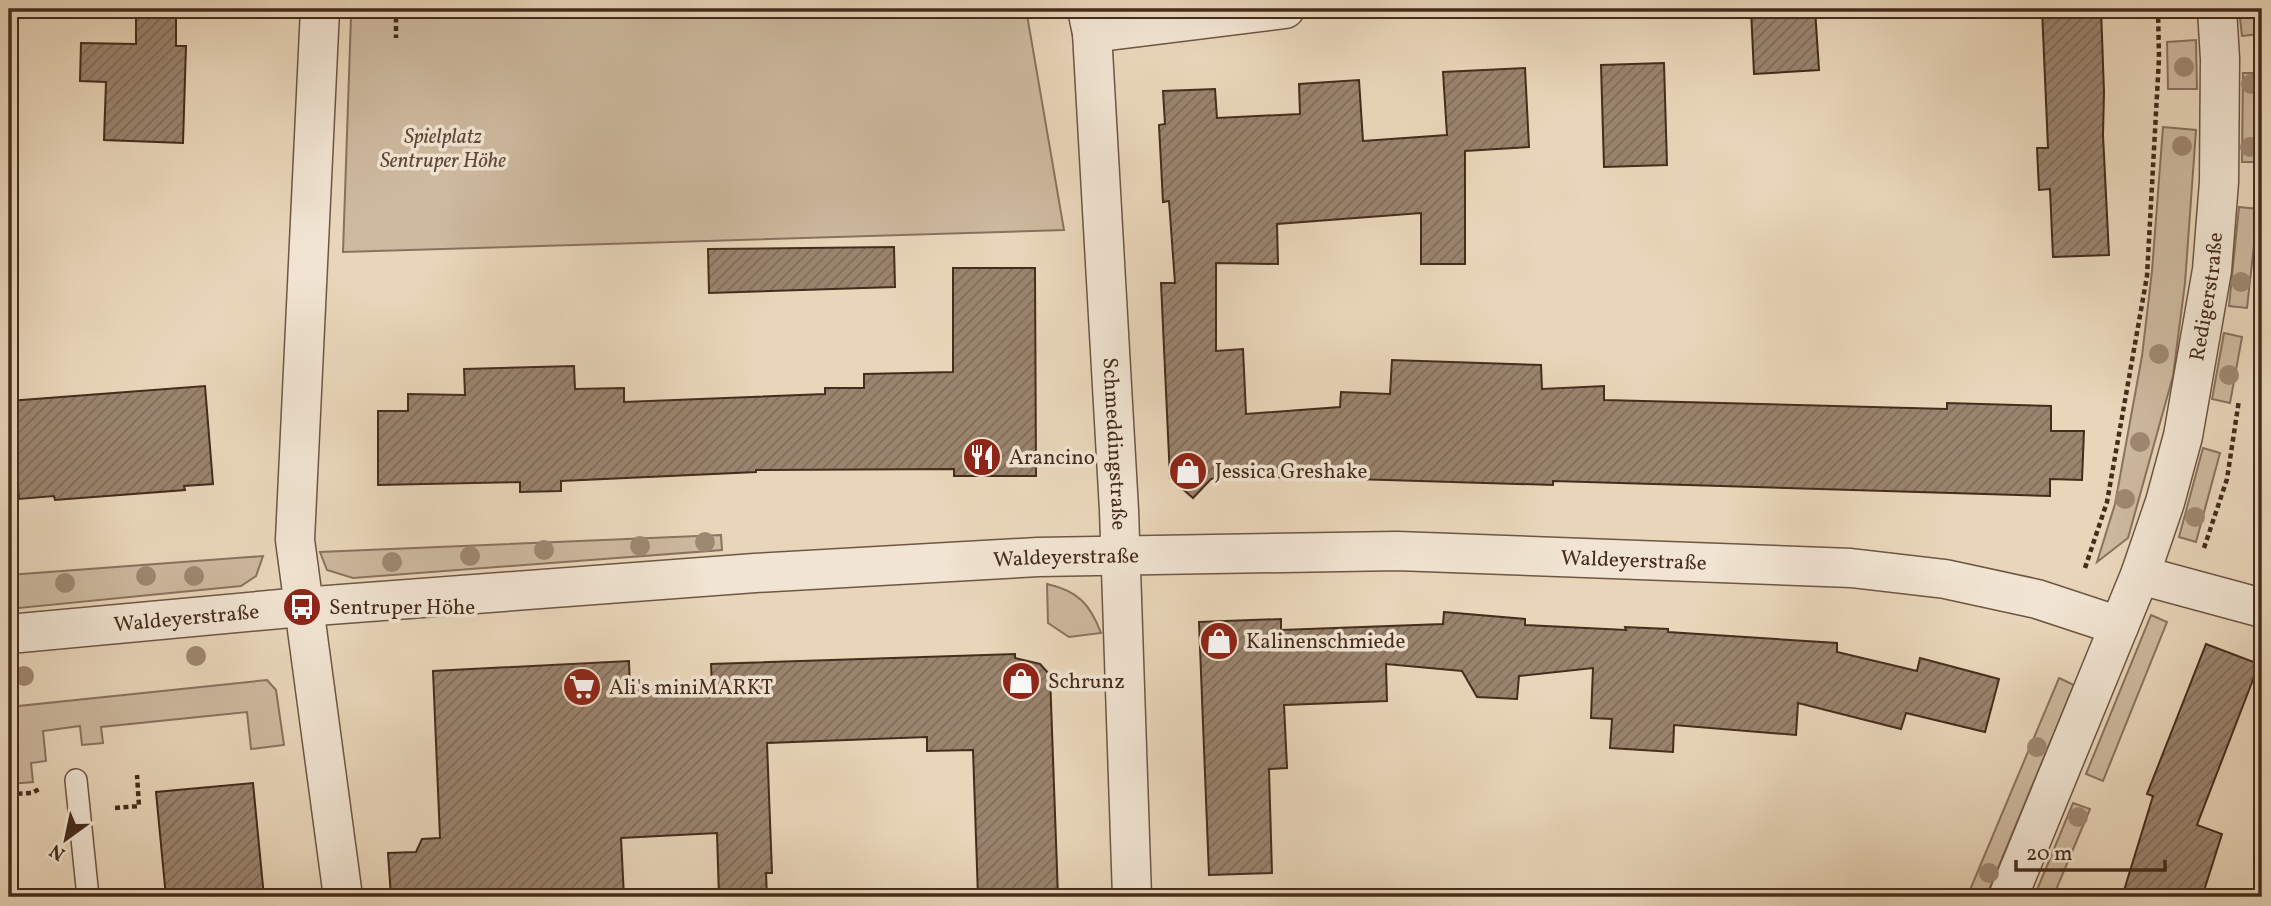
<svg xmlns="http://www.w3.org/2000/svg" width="2271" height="906" viewBox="0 0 2271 906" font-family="Vollkorn,serif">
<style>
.green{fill:#cdb99f;stroke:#89725e;stroke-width:2}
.building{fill:url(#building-hatch);stroke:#452c1c;stroke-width:2}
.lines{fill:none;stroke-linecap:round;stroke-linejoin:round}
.lane-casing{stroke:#6e5644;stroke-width:24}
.street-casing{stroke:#6e5644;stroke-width:41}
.path{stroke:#452c1c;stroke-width:4.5;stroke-dasharray:5 3.5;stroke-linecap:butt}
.lane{stroke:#f1e4d2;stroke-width:21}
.street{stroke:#f1e4d2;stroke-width:38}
.tree{fill:#9e8871}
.labels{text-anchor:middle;stroke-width:7;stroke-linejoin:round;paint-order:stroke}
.park-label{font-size:21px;font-style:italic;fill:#604836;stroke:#f1e4d2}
.street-label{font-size:21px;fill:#452c1c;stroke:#f1e4d2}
.poi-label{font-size:21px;fill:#452c1c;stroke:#f1e4d2;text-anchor:start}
</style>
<defs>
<pattern id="building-hatch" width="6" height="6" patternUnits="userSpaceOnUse" patternTransform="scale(1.75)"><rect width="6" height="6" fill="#9a846e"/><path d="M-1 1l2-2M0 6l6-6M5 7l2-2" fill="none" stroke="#7f6c5a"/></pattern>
</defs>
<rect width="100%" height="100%" fill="#e9d6ba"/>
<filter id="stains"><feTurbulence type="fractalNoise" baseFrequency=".00286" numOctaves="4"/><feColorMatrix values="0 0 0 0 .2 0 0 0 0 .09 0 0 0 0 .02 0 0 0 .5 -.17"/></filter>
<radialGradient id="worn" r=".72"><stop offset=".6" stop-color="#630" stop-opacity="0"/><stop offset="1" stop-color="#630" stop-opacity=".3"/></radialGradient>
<g class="green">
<polygon points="353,9 1026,9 1064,230 343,252 351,16"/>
<polygon points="2239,9 2256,9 2259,34 2242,36"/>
<polygon points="2196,40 2197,89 2168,89 2167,42"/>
<polygon points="2243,73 2260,73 2260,162 2242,162"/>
<polygon points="2163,127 2196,130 2185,283 2173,376 2128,538 2097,562 2115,504 2142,356 2152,271"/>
<polygon points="2239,207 2258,209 2247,308 2229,306"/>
<polygon points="2224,333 2242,337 2230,403 2212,399"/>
<polygon points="2203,448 2220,453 2196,542 2179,537"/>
<polygon points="721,535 722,550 353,578 327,570 320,552"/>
<polygon points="263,556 256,576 241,586 9,609 9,575"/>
<path d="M1047 584C1078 591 1090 604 1101 633L1069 637 1048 623Z"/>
<polygon points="2151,615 2167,622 2103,781 2086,774"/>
<polygon points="2059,678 2074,685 1986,897 1967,897"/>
<polygon points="267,680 276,690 284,745 251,749 247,712 101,727 103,743 82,745 80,726 43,731 46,761 31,763 33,782 11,784 9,760 9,707"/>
<polygon points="2073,803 2090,809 2053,897 2034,897"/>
</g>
<g class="building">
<polygon points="136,9 176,9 176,46 186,46 183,143 104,140 106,82 80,81 81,43 136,44"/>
<polygon points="1751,9 1815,9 1819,70 1754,74"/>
<polygon points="2042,9 2101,9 2104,92 2103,135 2109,255 2053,257 2050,189 2039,190 2037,148 2048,148"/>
<polygon points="1664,63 1667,165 1604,167 1601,65"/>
<polygon points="1525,68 1529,147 1465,151 1465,264 1421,264 1421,213 1277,224 1278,264 1216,263 1216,351 1243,349 1246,414 1340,407 1341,392 1390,394 1392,360 1541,365 1542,389 1604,386 1604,400 1947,409 1947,403 2051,406 2051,431 2084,431 2082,480 2050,479 2050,496 1553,481 1553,485 1288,477 1211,479 1193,498 1170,478 1161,283 1175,283 1169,201 1163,202 1159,125 1165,124 1163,91 1215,89 1217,118 1300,114 1299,84 1359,80 1363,141 1447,135 1443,72"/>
<polygon points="894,247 895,287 709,293 708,249"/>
<polygon points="953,268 1035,268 1036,476 954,476 954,469 756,470 756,472 561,481 561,491 520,492 520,482 378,485 378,411 408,411 408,394 465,395 464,369 574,366 575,389 624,388 624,402 825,394 825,388 864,388 864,374 953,372"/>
<polygon points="205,386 213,484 184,486 185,490 55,500 54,496 19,499 15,453 9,454 9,401"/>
<polygon points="1444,612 1525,619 1525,625 1626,630 1625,627 1668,629 1668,632 1837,643 1837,652 1917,671 1920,658 1999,679 1985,732 1906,713 1901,729 1798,703 1796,735 1674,725 1673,752 1610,748 1612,719 1591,718 1593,668 1519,676 1517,699 1477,697 1462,671 1386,664 1387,701 1284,705 1287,768 1269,769 1272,873 1209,875 1199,622 1281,619 1281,630 1443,624"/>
<polygon points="2206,644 2259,664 2197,825 2222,834 2202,897 2122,897 2153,796 2147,794"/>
<polygon points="1015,654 1015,658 1040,664 1050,675 1058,897 978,897 973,750 927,751 927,737 767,743 772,873 766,873 767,897 719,897 717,833 621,838 624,897 391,897 388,853 416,852 422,839 440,838 433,671 629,661 630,691 712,687 711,664"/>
<polygon points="253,783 264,897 166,897 156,792"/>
</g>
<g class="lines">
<defs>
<polyline id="lane" points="76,780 88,897"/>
<g id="street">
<polyline points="320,9 295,540 343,897"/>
<path id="s1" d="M1087 9 1092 33 1119 510 1132 897"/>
<polyline points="1092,33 1285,9"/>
<polyline points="2140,575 2262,608"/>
<path id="s2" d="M9 634 302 607 755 573 1038 557 1397 551 1851 568 1945 579 2037 599 2119 626"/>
<path id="s3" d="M2008 897 2140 575 2165 502 2183 436 2212 270 2219 182 2220 59 2217 9"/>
</g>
</defs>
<use href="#lane" class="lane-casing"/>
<use href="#street" class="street-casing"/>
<g class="path">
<polyline points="396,9 396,38"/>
<polyline points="2204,548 2227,479 2239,400"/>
<polyline points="2085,568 2107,502 2147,276 2159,58 2158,9"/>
<polyline points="9,794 32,793 41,788"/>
<polyline points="115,808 139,806 137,775"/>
</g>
<use href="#lane" class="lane"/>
<use href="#street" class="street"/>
</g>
<g class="tree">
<circle cx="2184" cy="67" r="10"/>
<circle cx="2251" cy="84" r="10"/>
<circle cx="2182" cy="146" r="10"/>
<circle cx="2250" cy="147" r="10"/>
<circle cx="2241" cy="282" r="10"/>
<circle cx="2159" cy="354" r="10"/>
<circle cx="2229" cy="375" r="10"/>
<circle cx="2140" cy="442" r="10"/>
<circle cx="2125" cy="499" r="10"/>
<circle cx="2195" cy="517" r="10"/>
<circle cx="705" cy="542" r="10"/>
<circle cx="640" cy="546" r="10"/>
<circle cx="544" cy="550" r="10"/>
<circle cx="470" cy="556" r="10"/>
<circle cx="392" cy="562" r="10"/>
<circle cx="146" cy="576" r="10"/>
<circle cx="194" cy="576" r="10"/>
<circle cx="65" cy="583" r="10"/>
<circle cx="196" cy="656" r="10"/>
<circle cx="24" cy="676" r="10"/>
<circle cx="2037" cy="747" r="10"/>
<circle cx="2078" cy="817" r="10"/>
<circle cx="1989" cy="873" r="10"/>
</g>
<defs>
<symbol id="restaurant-disc" viewBox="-11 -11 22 22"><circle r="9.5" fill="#8f2418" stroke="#f1e4d2"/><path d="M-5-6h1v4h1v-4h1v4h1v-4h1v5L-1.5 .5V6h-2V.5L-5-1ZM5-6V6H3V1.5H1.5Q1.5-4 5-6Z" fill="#fff"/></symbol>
<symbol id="shop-disc" viewBox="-11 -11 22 22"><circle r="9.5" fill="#8f2418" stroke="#f1e4d2"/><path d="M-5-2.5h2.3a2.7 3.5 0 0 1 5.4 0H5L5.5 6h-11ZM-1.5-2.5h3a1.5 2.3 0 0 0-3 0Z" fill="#fff"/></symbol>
<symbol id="bus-disc" viewBox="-11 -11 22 22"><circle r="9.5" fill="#8f2418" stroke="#f1e4d2"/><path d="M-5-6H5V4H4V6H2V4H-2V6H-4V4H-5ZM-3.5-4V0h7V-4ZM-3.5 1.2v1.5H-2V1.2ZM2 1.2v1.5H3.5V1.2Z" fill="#fff"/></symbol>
<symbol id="supermarket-disc" viewBox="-11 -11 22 22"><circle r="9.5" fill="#8f2418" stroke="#f1e4d2"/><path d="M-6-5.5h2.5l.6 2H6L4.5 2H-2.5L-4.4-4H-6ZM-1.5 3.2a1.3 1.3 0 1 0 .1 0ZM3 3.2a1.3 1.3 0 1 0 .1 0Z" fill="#fff"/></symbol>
</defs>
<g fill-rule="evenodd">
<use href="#restaurant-disc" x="960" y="435" width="44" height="44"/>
<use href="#shop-disc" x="1166" y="449" width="44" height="44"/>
<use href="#bus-disc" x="280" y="585" width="44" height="44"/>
<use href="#shop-disc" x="1197" y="619" width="44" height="44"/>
<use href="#shop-disc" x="999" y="659" width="44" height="44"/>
<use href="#supermarket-disc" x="560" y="665" width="44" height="44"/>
</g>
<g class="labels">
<g class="park-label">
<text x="443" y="143">Spielplatz<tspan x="443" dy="24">Sentruper Höhe</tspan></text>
</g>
<g class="street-label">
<text dy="7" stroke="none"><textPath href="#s3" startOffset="635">Redigerstraße</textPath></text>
<text dy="7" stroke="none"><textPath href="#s1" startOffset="436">Schmeddingstraße</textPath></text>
<text dy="7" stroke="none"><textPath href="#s2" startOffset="1060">Waldeyerstraße</textPath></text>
<text dy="7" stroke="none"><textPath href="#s2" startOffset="1628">Waldeyerstraße</textPath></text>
<text dy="7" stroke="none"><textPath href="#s2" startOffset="178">Waldeyerstraße</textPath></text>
</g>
<g class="poi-label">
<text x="1009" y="464">Arancino</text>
<text x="1215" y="478">Jessica Greshake</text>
<text x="329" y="614">Sentruper Höhe</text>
<text x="1246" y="648">Kalinenschmiede</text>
<text x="1048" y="688">Schrunz</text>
<text x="609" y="694">Ali's miniMARKT</text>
</g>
</g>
<rect width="2271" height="906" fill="none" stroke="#e9d6ba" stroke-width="35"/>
<rect x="10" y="10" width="2250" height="885" fill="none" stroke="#452c1c" stroke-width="3.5"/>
<rect x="18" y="18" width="2236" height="871" fill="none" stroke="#452c1c" stroke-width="2"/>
<g transform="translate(66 839) rotate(213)" stroke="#f1e4d2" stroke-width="5" paint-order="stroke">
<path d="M0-5L12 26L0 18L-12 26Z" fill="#452c1c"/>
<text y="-10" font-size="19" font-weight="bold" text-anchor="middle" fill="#452c1c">N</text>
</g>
<path d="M2016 860v10h149v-10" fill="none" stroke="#452c1c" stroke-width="3.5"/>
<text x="2026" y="860" font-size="21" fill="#452c1c" stroke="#f1e4d2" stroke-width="5" paint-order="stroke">20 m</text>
<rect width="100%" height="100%" filter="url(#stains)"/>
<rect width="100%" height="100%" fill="url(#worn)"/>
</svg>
